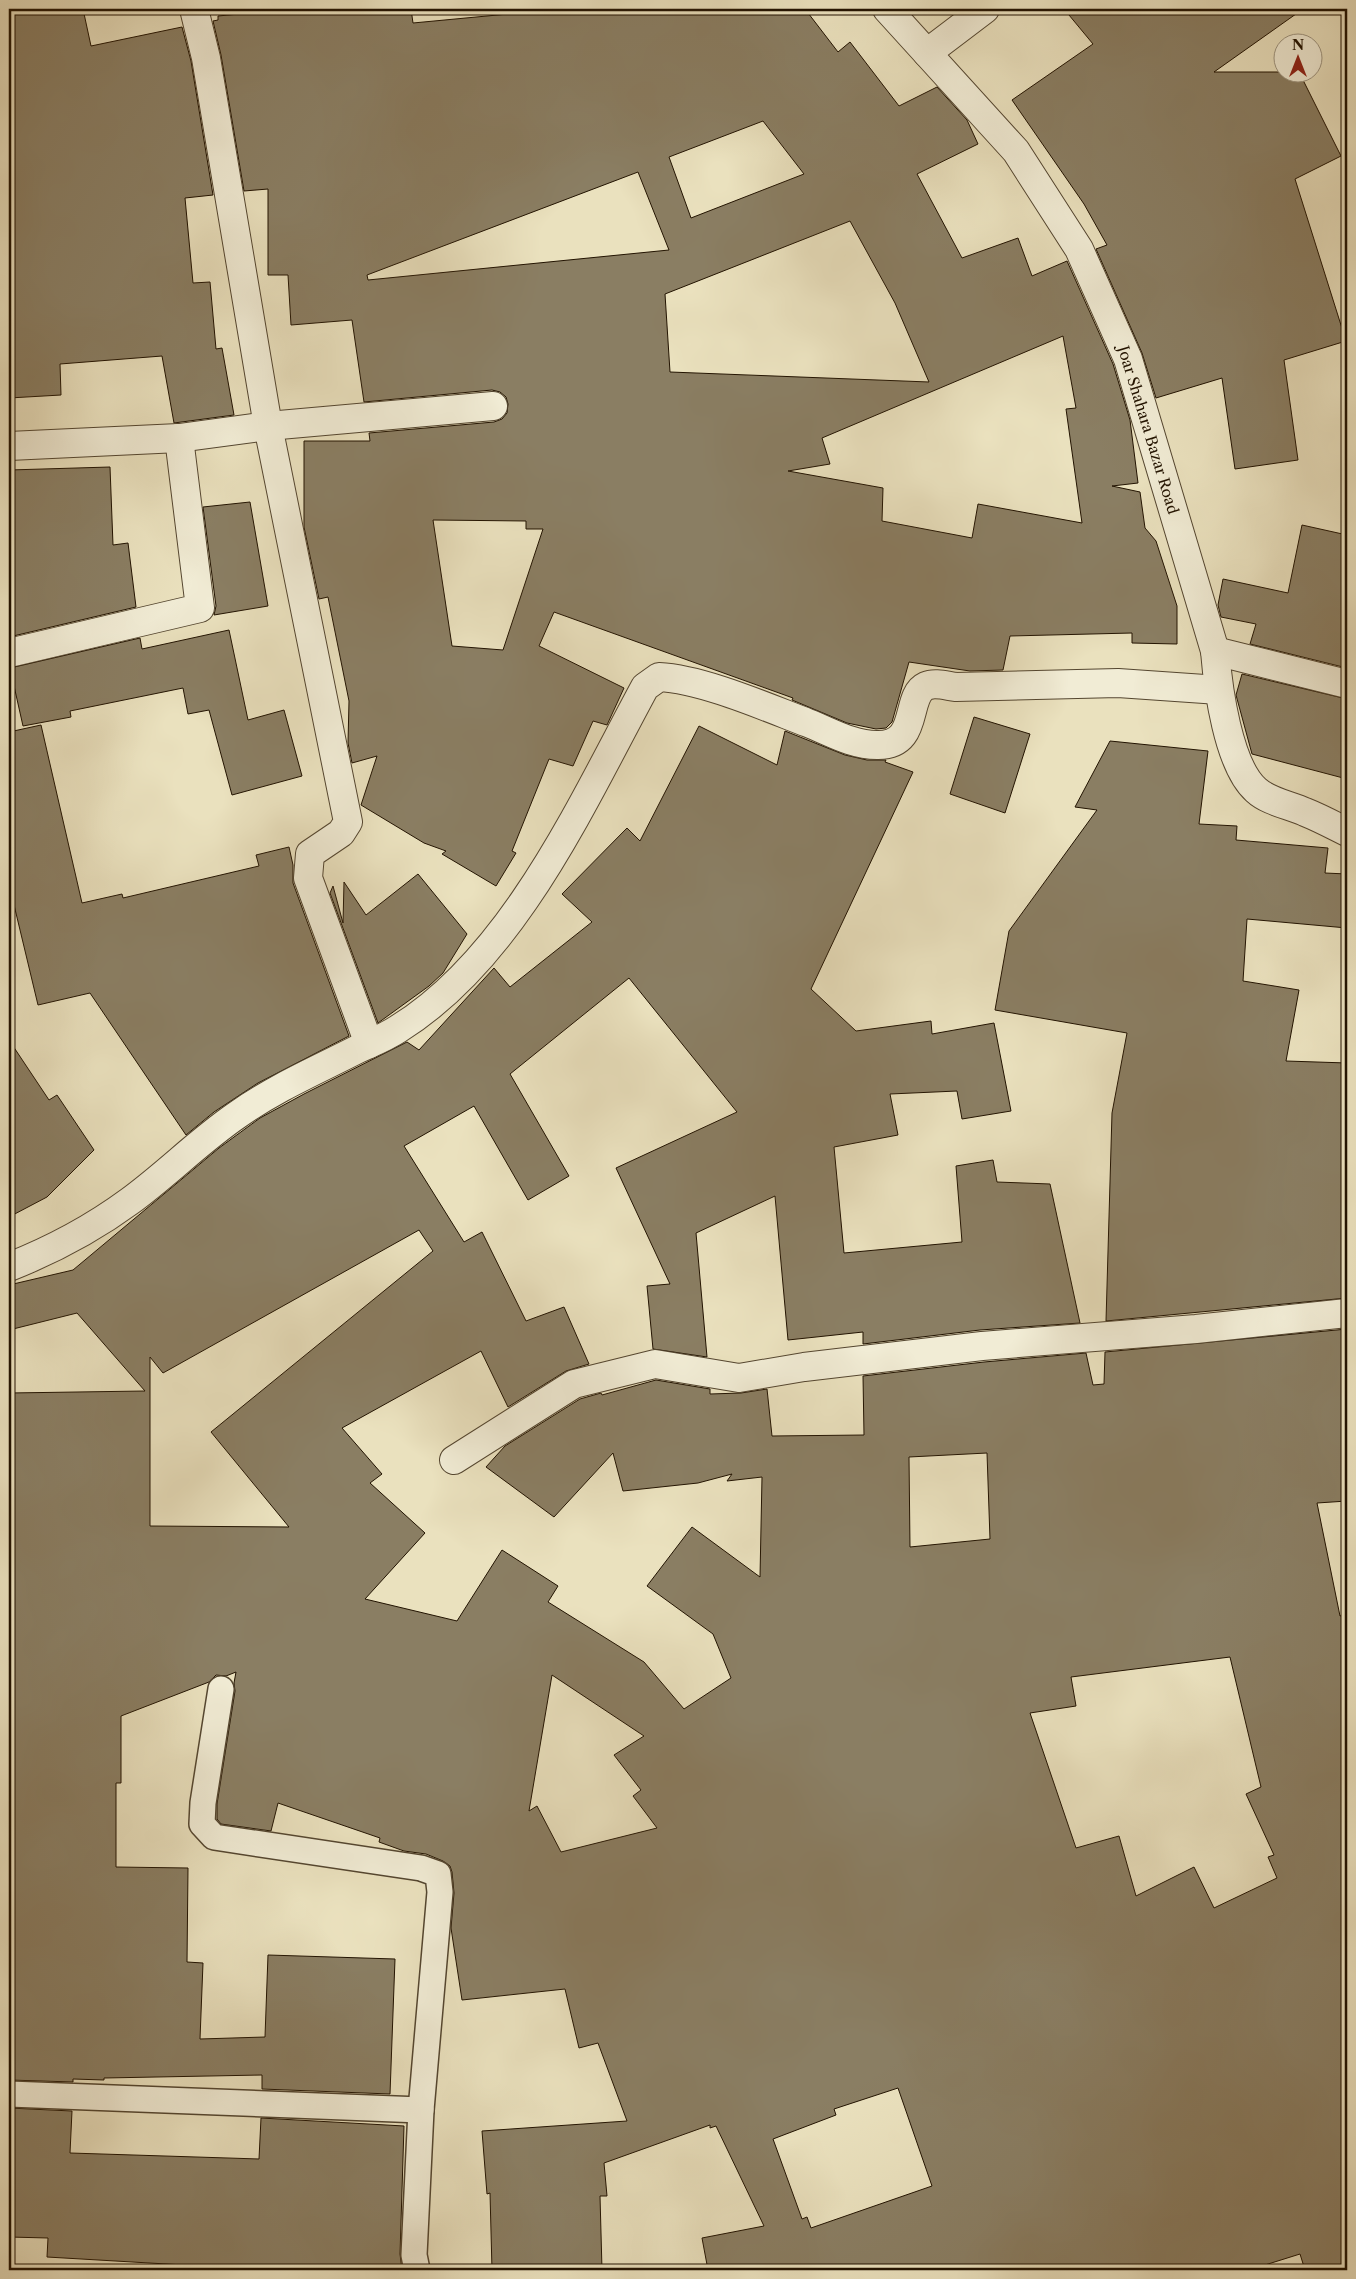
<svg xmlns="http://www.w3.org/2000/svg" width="1356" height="2279" viewBox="0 0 1356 2279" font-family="'Libre Caslon Text',serif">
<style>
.building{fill:#8a7e63;stroke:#221301;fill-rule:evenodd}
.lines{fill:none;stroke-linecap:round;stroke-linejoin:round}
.service-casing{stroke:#544630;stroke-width:28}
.minor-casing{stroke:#544630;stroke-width:30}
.service{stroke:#f1ecd5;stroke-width:25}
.minor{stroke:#f1ecd5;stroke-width:28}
.labels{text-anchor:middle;stroke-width:4;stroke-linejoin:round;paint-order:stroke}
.street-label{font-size:15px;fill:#221301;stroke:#f1ecd5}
</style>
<rect width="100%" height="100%" fill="#eae1be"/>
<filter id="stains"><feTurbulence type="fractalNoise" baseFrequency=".004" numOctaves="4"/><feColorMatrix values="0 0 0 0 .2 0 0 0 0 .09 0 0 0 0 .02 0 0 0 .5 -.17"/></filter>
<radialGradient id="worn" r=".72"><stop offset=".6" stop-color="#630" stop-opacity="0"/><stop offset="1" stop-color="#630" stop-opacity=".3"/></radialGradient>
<g class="building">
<polygon points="9,9 83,9 91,46 182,27 191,61 213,195 185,198 193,283 210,282 216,349 222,348 234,415 174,423 162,356 60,364 61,395 9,398"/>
<path d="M292 9H411L413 23 561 9H805L838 52 850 42 899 106 937 87 967 120 978 144 917 174 962 258 1018 238 1032 276 1067 261 1113 364 1130 420 1138 483 1112 486 1140 492 1145 528 1156 541 1177 606V644L1132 643V633L1010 636 1003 670 970 671 909 662 892 722 886 728 876 729 847 723 792 700 793 698 554 612 539 646 624 688 607 725 593 721 573 766 549 759 512 851 516 853 496 886 442 854 446 851 424 843 361 805 377 756 352 763 348 743 349 701 328 597 319 599 304 527V441H370L369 433 494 422 502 419 507 413 508 404 506 397 500 392 492 390 364 402 352 320 291 325 288 275H268V189L244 191 221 55 213 21 218 20V16ZM763 121 804 174 691 218 669 157ZM638 172 669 250 368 280 367 275ZM850 221 895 303 929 382 670 372 665 294ZM1063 336 1076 408 1066 409 1082 523 978 504 972 538 882 521 883 488 788 471 830 464 822 438ZM433 520 526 521V529H543L503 650 452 646Z"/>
<polygon points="1064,9 1303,9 1214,72 1299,72 1341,156 1295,179 1346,341 1284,360 1298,460 1235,469 1222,378 1156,398 1142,353 1096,249 1107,245 1084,204 1012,100 1093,44"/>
<polygon points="110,467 113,545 128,543 136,607 9,637 9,470"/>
<polygon points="250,502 268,606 214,615 216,606 203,507"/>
<polygon points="1302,525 1347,535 1347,668 1250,644 1256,624 1221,617 1218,605 1223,579 1288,593"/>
<polygon points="229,630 248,720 284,710 302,776 232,795 209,710 188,714 183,688 70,711 71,717 23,726 10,668 140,638 142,649"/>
<polygon points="1242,674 1347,699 1347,779 1252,754 1236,695"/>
<polygon points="974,717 1030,734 1005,813 950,794"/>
<polygon points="41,725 82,903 122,894 123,898 259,866 256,855 289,847 293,865 293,883 349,1036 258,1083 214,1112 186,1135 90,993 38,1005 9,884 9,732"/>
<path d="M699 726 777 765 785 731 845 755 867 760H886L885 762 913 772 811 989 856 1031 931 1021 932 1034 994 1023 1011 1111 962 1119 957 1091 890 1094 898 1135 834 1147 844 1253 962 1242 956 1166 993 1160 997 1182 1050 1184 1080 1323 980 1330 863 1344V1332L788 1340 775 1196 696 1233 707 1357 653 1349 647 1286 670 1284 616 1168 737 1112 629 978 510 1074 569 1176 528 1200 474 1106 404 1146 464 1242 482 1232 526 1321 564 1307 589 1364 566 1371 508 1407 481 1351 342 1428 382 1474 370 1483 425 1533 365 1599 457 1621 502 1550 558 1586 548 1602 644 1662 684 1709 731 1678 713 1634 647 1586 692 1527 760 1577 762 1477 727 1481 732 1474 698 1483 623 1491 613 1453 554 1517 486 1467 505 1446 580 1399 601 1393 602 1395 656 1380 710 1389V1394L741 1393 767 1389 772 1436 864 1435 863 1376 984 1362 1086 1353 1093 1385 1104 1384 1105 1352 1347 1329V1501L1317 1503 1340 1616 1347 1614V2270H1305L1300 2254 1249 2270H708L702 2238 764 2226 716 2126 710 2128V2125L604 2163 607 2196H600L602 2270H492L490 2193 487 2194 482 2131 627 2121 598 2043 579 2048 565 1989 462 2000 451 1928 454 1893 452 1872 450 1866 443 1861 426 1854 404 1851 379 1842 380 1838 278 1803 271 1831 221 1824 217 1819V1804L235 1691 234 1683 236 1672 226 1676 216 1675 209 1682 121 1716V1783H116V1867L188 1868 187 1962 203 1963 200 2039 265 2037 268 1955 395 1959 390 2094 262 2089V2075L104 2078V2080L73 2079V2082L9 2080V1393L145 1391 77 1313 9 1330V1285L73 1270 219 1148 260 1118 304 1094 407 1042 419 1050 494 968 510 987 592 922 562 894 627 828 640 841ZM419 1230 433 1251 211 1432 289 1527 150 1526V1357L163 1373ZM987 1453 990 1539 910 1547 909 1457ZM1230 1657 1261 1787 1246 1794 1274 1855 1268 1857 1277 1878 1214 1908 1194 1867 1136 1896 1119 1836 1076 1848 1030 1713 1076 1706 1071 1677ZM552 1675 644 1736 614 1755 641 1790 633 1796 657 1828 561 1852 537 1806 529 1811ZM898 2088 932 2186 811 2228 807 2217 802 2219 773 2139 836 2115 834 2109Z"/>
<polygon points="1110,741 1208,751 1199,824 1237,826 1236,840 1328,848 1325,873 1347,874 1347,928 1247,919 1243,981 1299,990 1286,1061 1347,1063 1347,1298 1106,1321 1112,1113 1127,1033 995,1010 1009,931 1097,810 1075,807"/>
<polygon points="418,874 467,934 443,973 429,986 378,1023 330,893 333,886 343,923 344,882 366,915"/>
<polygon points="9,1040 49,1100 57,1095 94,1150 47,1197 9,1217"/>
<polygon points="9,2108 72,2111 70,2153 259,2159 261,2118 404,2126 400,2254 402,2270 235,2270 235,2268 47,2257 48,2238 9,2237"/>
</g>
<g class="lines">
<defs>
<g id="service">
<polyline points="221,1689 203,1803 202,1824 214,1837 421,1868 438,1874 440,1892 421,2110 414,2255 417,2270"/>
<polyline points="9,2094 421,2110"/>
</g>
<g id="minor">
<polyline points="194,9 206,58 268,426 348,822 341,833 310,854 308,878 369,1044"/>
<path d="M887 9 1016 151 1079 249 1128 359 1215 651C1218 688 1228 765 1256 790 1269 802 1290 805 1305 812 1320 818 1333 825 1347 832"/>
<polyline points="927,53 985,9"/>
<polyline points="9,446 179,438 268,426 493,406"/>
<polyline points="1215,651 1347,684"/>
<polyline points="9,653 200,608 179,438"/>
<path d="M9 1267C52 1250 92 1229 130 1201 167 1174 199 1141 237 1115 275 1088 317 1070 358 1049 371 1043 386 1037 398 1029 514 957 582 803 645 687L659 677C702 679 766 707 808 723 831 732 852 745 877 745 921 746 904 696 926 686 935 682 947 686 956 687L1118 683 1219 690"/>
<polyline points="454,1460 574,1384 655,1364 739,1378 804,1367 982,1346 1196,1329 1347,1313"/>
</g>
</defs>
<use href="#service" class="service-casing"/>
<use href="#minor" class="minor-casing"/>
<use href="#service" class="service"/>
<use href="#minor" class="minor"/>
</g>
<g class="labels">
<g class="street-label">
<text transform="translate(1148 430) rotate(73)" y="5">Joar Shahara Bazar Road</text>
</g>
</g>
<rect width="1356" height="2279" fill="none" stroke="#eae1be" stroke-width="30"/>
<rect x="10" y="10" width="1336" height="2259" fill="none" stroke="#221301" stroke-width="2.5"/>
<rect x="15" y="15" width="1326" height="2249" fill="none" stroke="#221301"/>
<g transform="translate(1298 58)"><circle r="24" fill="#f1ecd5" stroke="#9e9580"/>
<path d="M0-4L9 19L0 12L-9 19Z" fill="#8f2418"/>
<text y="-8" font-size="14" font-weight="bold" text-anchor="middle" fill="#221301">N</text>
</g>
<rect width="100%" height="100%" filter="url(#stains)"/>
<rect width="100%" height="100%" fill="url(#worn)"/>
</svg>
